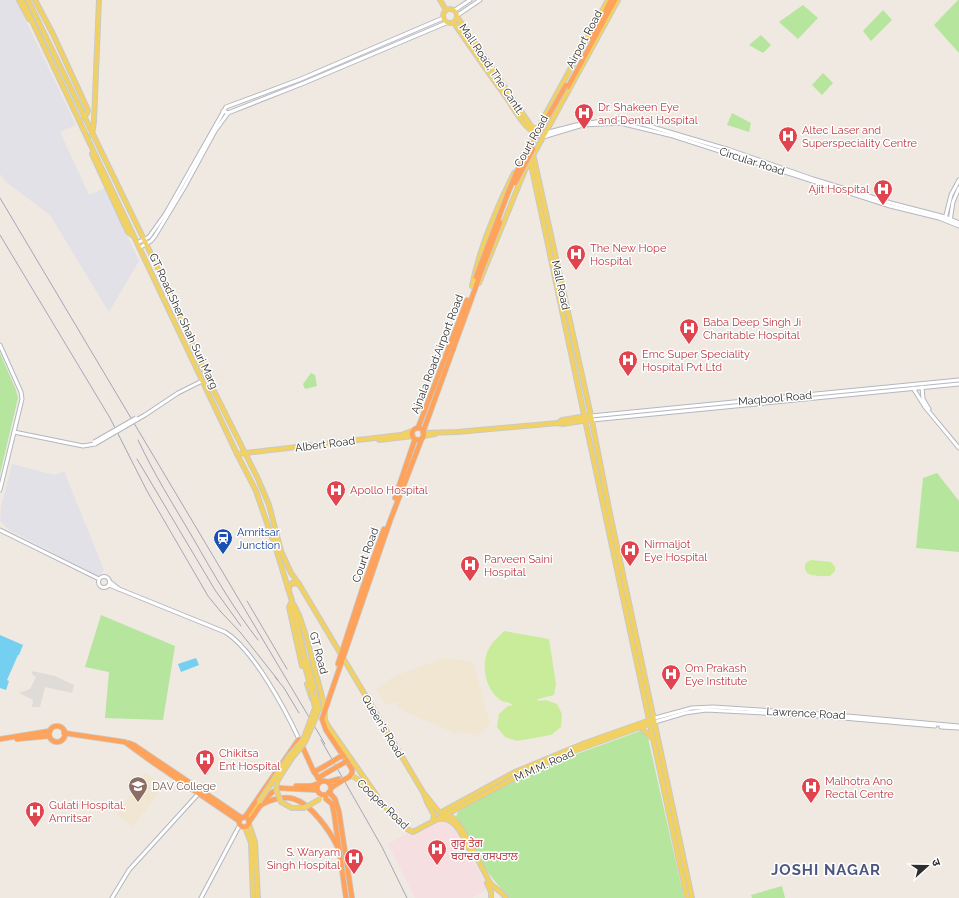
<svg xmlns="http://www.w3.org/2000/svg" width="959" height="898" viewBox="0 0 959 898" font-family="Raleway,'Noto Sans Devanagari','Noto Sans Gurmukhi',sans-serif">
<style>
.industrial{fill:#e3e1e8}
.education{fill:#f0e6d1}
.medical{fill:#f5dfe0}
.green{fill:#b6e59e}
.pitch{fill:#c9ec9a}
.plaza{fill:#dfdcd8}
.water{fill:#75cff0}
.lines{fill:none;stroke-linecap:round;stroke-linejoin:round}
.minor-casing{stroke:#b4b7c1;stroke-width:5}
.major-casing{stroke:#c9c9c9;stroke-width:6}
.highway-casing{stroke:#c9c9c9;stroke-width:6}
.minor{stroke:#fff;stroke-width:3}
.major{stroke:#f2d163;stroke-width:4}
.highway{stroke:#ffa35c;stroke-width:4.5}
.rail{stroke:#a3a6b8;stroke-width:1}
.minor-bridge-casing{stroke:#b4b7c1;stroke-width:5;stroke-linecap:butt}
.major-bridge-casing{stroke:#c9c9c9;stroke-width:6;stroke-linecap:butt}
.highway-bridge-casing{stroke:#c9c9c9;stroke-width:6;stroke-linecap:butt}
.minor-bridge{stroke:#fff;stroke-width:3}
.major-bridge{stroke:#f2d163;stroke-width:4}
.highway-bridge{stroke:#ffa35c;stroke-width:4.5}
.labels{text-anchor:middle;stroke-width:3;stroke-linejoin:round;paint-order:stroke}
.street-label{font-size:11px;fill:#2e2e2e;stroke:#fff}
.health-label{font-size:11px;fill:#be3a42;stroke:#fff;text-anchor:start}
.transit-label{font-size:11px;fill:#164399;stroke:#fff;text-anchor:start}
.education-label{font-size:11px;fill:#785e54;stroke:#fff;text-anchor:start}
.district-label{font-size:15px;font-weight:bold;letter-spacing:1px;fill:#4d5680;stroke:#fff}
</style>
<rect width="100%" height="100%" fill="#efe9e1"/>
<g class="industrial">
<polygon points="0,0 16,0 76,125 60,132 89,195 105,188 139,261 109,312 50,215 5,181 0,174"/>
<polygon points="12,464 54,475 64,471 104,570 98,576 9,530 0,521 1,507"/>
</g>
<g class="education">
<polygon points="444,658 473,662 490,723 477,737 473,734 467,734 457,731 457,734 397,708 398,702 386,704 376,689 391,680 390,678"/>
<polygon points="146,773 163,787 133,826 117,815"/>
</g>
<polygon class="medical" points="440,821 453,826 488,888 472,898 415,898 388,844 408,833 414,836"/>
<g class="green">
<polygon points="958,0 959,0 959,53 934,25"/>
<polygon points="803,5 818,18 798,39 779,22"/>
<polygon points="883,10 892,20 871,41 863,31"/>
<polygon points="761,35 771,45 763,53 749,45"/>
<polygon points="823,73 833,83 822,95 812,85"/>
<polygon points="732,113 751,123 749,132 727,125"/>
<polygon points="0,353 16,390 18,398 0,474"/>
<polygon points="311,373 315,375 317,386 305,389 303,384"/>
<polygon points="937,473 959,501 959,552 916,548 923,478"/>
<polygon points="101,615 175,646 163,720 105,718 109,672 85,667"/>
<path d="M640 731 645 734 648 738 684 898H509L507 895C494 881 483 867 474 850 469 838 465 827 456 817L458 811 533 770Z"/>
<polygon points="782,886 785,898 752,898 751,895"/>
</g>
<g class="pitch">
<path d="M811 560 831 562 835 567V571L830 576C823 576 804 578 805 567 805 563 808 561 811 560Z"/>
<path d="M504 631 549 639 556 684 554 695 538 699 537 701 546 700 557 704 562 714 561 727 551 735 517 741 505 737 497 727 499 714 508 706 513 705C509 701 503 703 499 699 484 687 480 661 491 645 494 640 500 636 504 631Z"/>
</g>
<polygon class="plaza" points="32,671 55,676 74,685 72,693 45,687 40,707 32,707 33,700 19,693 30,689 36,677 32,674"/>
<g class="water">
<polygon points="0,635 23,645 19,655 18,655 7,680 9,681 6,690 0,688"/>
<polygon points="196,658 199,665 181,672 178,664"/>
</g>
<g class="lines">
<defs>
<g id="minor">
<polyline points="455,10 470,0"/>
<polyline points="458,15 480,0"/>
<polyline points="223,111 228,113 304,83 446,23"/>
<polyline points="545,133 576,125 622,118 730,150 813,179 891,203 945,217 959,223"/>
<polyline points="543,137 583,125 620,123 673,136 890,206 939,218 959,226"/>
<polyline points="945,219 951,195 959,180"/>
<polyline points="950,221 953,202 959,188"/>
<polyline points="137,243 149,237 166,213 226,107 301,79 443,18"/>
<polyline points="139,248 151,241 155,236 184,188 215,131 228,113"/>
<polyline points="0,345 21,392 22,399 0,490"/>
<polyline points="922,387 923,399 929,409"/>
<polyline points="913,388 925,407 959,448"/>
<polyline points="145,415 178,393 202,381"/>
<polyline points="591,416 959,380"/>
<polyline points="592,420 959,384"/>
<polyline points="14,432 83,446 95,444"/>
<polyline points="0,530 99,579"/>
<circle cx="104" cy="582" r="5.5"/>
<polyline points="110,582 119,589"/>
<path d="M109 585 225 632C253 649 285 709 299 739"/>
<polyline points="655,718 692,708 713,707 836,715 959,726"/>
<polyline points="655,722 685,713 706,710 820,716 935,726"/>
<polyline points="941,727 959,728"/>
<polyline points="237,830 240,825"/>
<polyline points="112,898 129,870 200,792"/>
<polyline points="201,898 236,832"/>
</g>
<g id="major">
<polyline points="19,0 29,19"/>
<polyline points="22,0 237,454 256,491 277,552 292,601 305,658 304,663 311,688"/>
<path d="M28 0 166 285 207 377 258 479 269 505 281 551 291 573 299 584 423 792 439 812 452 817 457 822 463 831 490 883C495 889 502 891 506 898"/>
<polyline points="35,0 53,34 87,108 88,111 84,118"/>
<polyline points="440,0 446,10"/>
<circle cx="450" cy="16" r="7"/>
<polyline points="458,18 531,126 539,131"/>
<path d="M454 23C471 48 488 72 506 97 515 110 523 127 537 134"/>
<polyline points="92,135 94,121 99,0"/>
<path d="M529 145 530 160C583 406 633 652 687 898"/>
<polyline points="92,154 125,226 128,232 132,235"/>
<polyline points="533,154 591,416 609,509 692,898"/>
<polyline points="520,161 608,0"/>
<polyline points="479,283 525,170 618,0"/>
<path d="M472 286C479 250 498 205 514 173"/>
<polyline points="558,423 562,420 587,416"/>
<polyline points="423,433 457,432 558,423 563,424 588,420"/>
<polyline points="423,436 435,434"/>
<polyline points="379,440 413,436"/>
<polyline points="237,454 401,435 412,431"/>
<polyline points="288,589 292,583 299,584"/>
<polyline points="292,601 289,607 302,666"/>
<polyline points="294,605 299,615 306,636 324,704 325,720 328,726 377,796"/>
<polyline points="305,658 308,664 316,696"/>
<polyline points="307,684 312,699"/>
<polyline points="640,727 651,737"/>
<polyline points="351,775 360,781 407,829 413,832 532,769 574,751 651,723"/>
<polyline points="424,794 427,802 434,815 433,821"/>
<polyline points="440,813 515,772 585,743 650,720"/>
<polyline points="248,818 259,802"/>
<path d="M438 819C457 816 463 838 470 851"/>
<polyline points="249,824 255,842 258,898"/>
<polyline points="245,827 251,843 253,898"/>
<polyline points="487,883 491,892 491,898"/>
</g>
<g id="highway">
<polyline points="592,38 611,0"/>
<polyline points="568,87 615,0"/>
<polyline points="418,428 467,300"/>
<circle cx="418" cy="434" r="6"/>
<polyline points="423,432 479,278"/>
<polyline points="395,498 415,439"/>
<polyline points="338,664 363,587 384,529"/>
<circle cx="57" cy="734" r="8"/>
<polyline points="64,733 125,742 151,761 239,821"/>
<polyline points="0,739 50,731"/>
<polyline points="17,739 49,736"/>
<polyline points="129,743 134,745 242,818"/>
<polyline points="314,772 325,766"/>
<polyline points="349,777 352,773 352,769 326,730 322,719 390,521 422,438"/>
<polyline points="318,778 328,772"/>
<circle cx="324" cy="788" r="7"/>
<polyline points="328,782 339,779"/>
<polyline points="296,786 311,786 317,784"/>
<polyline points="331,788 340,782"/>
<polyline points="329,792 335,799 339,812 352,898"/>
<polyline points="326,799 332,804 334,813 346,898"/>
<path d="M261 805C270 800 283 796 294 799 311 804 330 831 337 846"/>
<circle cx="244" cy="822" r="5"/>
<polyline points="245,817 299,739 313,770 320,781"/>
<path d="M249 822C258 810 265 795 279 788L316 790"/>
</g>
</defs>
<use href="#minor" class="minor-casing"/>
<use href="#major" class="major-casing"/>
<use href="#highway" class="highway-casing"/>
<use href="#minor" class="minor"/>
<use href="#major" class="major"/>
<use href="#highway" class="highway"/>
<g class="rail">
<polyline points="0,198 325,744"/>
<polyline points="0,235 110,418 147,491 208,596 221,612 240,632 278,680"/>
<path d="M138 440C154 474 174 506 193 538 213 573 233 608 258 640"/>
<polyline points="137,459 215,590 241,626"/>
<polyline points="247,601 287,669"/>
<polyline points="275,677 284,688 299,713"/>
<polyline points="321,740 382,847 407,898"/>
</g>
<defs>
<g id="minor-bridge">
<polyline points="94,442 136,418"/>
<polyline points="95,444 145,415"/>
</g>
<g id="major-bridge">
<polyline points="316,696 319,708 316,717 305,742 292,758 281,775 277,782 276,789 281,802 292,808 304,808 320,799"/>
<polyline points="259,802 289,756 303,740 315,708 311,688"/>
</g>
<g id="highway-bridge">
<polyline points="515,183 533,149"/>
<polyline points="476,277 508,193 517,171 566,85"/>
<polyline points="479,277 500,222"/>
<polyline points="325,766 343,755"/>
<polyline points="328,772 347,761"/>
<polyline points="340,782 349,777"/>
</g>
</defs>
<use href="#minor-bridge" class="minor-bridge-casing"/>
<use href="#major-bridge" class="major-bridge-casing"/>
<use href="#highway-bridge" class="highway-bridge-casing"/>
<use href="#minor-bridge" class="minor-bridge"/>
<use href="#major-bridge" class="major-bridge"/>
<use href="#highway-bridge" class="highway-bridge"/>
</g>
<defs>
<symbol id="hospital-pin" viewBox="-11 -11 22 30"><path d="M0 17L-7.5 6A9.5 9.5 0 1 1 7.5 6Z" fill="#e0444e" stroke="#fff"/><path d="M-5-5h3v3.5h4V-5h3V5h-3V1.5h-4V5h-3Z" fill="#fff"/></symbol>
<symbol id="station-pin" viewBox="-11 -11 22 30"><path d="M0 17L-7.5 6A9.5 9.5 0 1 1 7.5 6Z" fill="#1a4fb4" stroke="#fff"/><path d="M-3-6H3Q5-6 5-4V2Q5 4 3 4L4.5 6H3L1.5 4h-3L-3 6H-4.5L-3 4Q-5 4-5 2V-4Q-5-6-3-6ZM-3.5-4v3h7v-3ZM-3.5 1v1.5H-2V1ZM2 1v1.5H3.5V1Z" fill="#fff"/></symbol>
<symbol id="university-pin" viewBox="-11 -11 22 30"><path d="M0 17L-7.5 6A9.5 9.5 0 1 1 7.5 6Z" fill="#8d6e63" stroke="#fff"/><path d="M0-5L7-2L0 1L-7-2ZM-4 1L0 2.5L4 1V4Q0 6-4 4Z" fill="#fff"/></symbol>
</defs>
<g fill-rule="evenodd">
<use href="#hospital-pin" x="573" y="102" width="22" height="30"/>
<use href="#hospital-pin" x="777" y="125" width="22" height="30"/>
<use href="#hospital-pin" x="872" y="178" width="22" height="30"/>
<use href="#hospital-pin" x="565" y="243" width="22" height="30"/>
<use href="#hospital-pin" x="678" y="317" width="22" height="30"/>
<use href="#hospital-pin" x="617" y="349" width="22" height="30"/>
<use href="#hospital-pin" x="325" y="479" width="22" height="30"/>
<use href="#station-pin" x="212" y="527" width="22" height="30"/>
<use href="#hospital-pin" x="619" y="539" width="22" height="30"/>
<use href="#hospital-pin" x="459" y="554" width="22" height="30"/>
<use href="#hospital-pin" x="660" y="663" width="22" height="30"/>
<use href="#hospital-pin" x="194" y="748" width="22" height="30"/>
<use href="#university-pin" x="127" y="775" width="22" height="30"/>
<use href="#hospital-pin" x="800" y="776" width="22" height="30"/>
<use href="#hospital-pin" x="24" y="800" width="22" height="30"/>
<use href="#hospital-pin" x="426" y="838" width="22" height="30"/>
<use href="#hospital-pin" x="343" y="847" width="22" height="30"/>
</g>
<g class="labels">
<g class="street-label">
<text transform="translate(584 39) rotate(-62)" y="4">Airport Road</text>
<text transform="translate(492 69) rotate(56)" y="4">Mall Road; The Cantt.</text>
<text transform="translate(531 141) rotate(-61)" y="4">Court Road</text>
<text transform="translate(752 161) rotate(18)" y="4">Circular Road</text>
<text transform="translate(561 285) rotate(78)" y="4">Mall Road</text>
<text transform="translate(184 321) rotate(65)" y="4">GT Road;Sher Shah Suri Marg</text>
<text transform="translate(437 354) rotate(-69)" y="4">Ajnala Road;Airport Road</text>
<text transform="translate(775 398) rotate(-5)" y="4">Maqbool Road</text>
<text transform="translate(325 444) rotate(-7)" y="4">Albert Road</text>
<text transform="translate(365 555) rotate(-70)" y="4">Court Road</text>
<text transform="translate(319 653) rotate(75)" y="4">GT Road</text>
<text transform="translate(806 713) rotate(3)" y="4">Lawrence Road</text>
<text transform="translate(383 726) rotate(59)" y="4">Queen's Road</text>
<text transform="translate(544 765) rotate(-24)" y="4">M.M.M. Road</text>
<text transform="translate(383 804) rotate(44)" y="4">Cooper Road</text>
</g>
<g class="health-label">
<text x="598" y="111">Dr. Shakeen Eye<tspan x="598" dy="13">and Dental Hospital</tspan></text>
<text x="802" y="134">Altec Laser and<tspan x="802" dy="13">Superspeciality Centre</tspan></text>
<text x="869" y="193" text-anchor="end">Ajit Hospital</text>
<text x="590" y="252">The New Hope<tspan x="590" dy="13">Hospital</tspan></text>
<text x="703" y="326">Baba Deep Singh Ji<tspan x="703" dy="13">Charitable Hospital</tspan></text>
<text x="642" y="358">Emc Super Speciality<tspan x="642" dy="13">Hospital Pvt Ltd</tspan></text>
<text x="350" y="494">Apollo Hospital</text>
<text x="644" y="548">Nirmaljot<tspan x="644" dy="13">Eye Hospital</tspan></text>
<text x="484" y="563">Parveen Saini<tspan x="484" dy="13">Hospital</tspan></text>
<text x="685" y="672">Om Prakash<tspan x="685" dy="13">Eye Institute</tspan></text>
<text x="219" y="757">Chikitsa<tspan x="219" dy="13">Ent Hospital</tspan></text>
<text x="825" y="785">Malhotra Ano<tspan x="825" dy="13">Rectal Centre</tspan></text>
<text x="49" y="809">Gulati Hospital,<tspan x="49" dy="13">Amritsar</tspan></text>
<text x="451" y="847">ਗੁਰੂ ਤੇਗ<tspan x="451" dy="13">ਬਹਾਦਰ ਹਸਪਤਾਲ</tspan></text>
<text x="340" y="856" text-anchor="end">S. Waryam<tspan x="340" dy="13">Singh Hospital</tspan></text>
</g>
<g class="transit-label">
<text x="237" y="536">Amritsar<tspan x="237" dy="13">Junction</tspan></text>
</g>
<g class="education-label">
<text x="152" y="790">DAV College</text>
</g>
<g class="district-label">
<text x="826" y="875">JOSHI NAGAR</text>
</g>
</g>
<g transform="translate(927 866) rotate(69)" stroke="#ffffff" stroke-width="3" paint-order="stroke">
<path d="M0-3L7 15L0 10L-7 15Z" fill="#2e2e2e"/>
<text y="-6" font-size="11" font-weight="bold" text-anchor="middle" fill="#2e2e2e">उ</text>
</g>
</svg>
